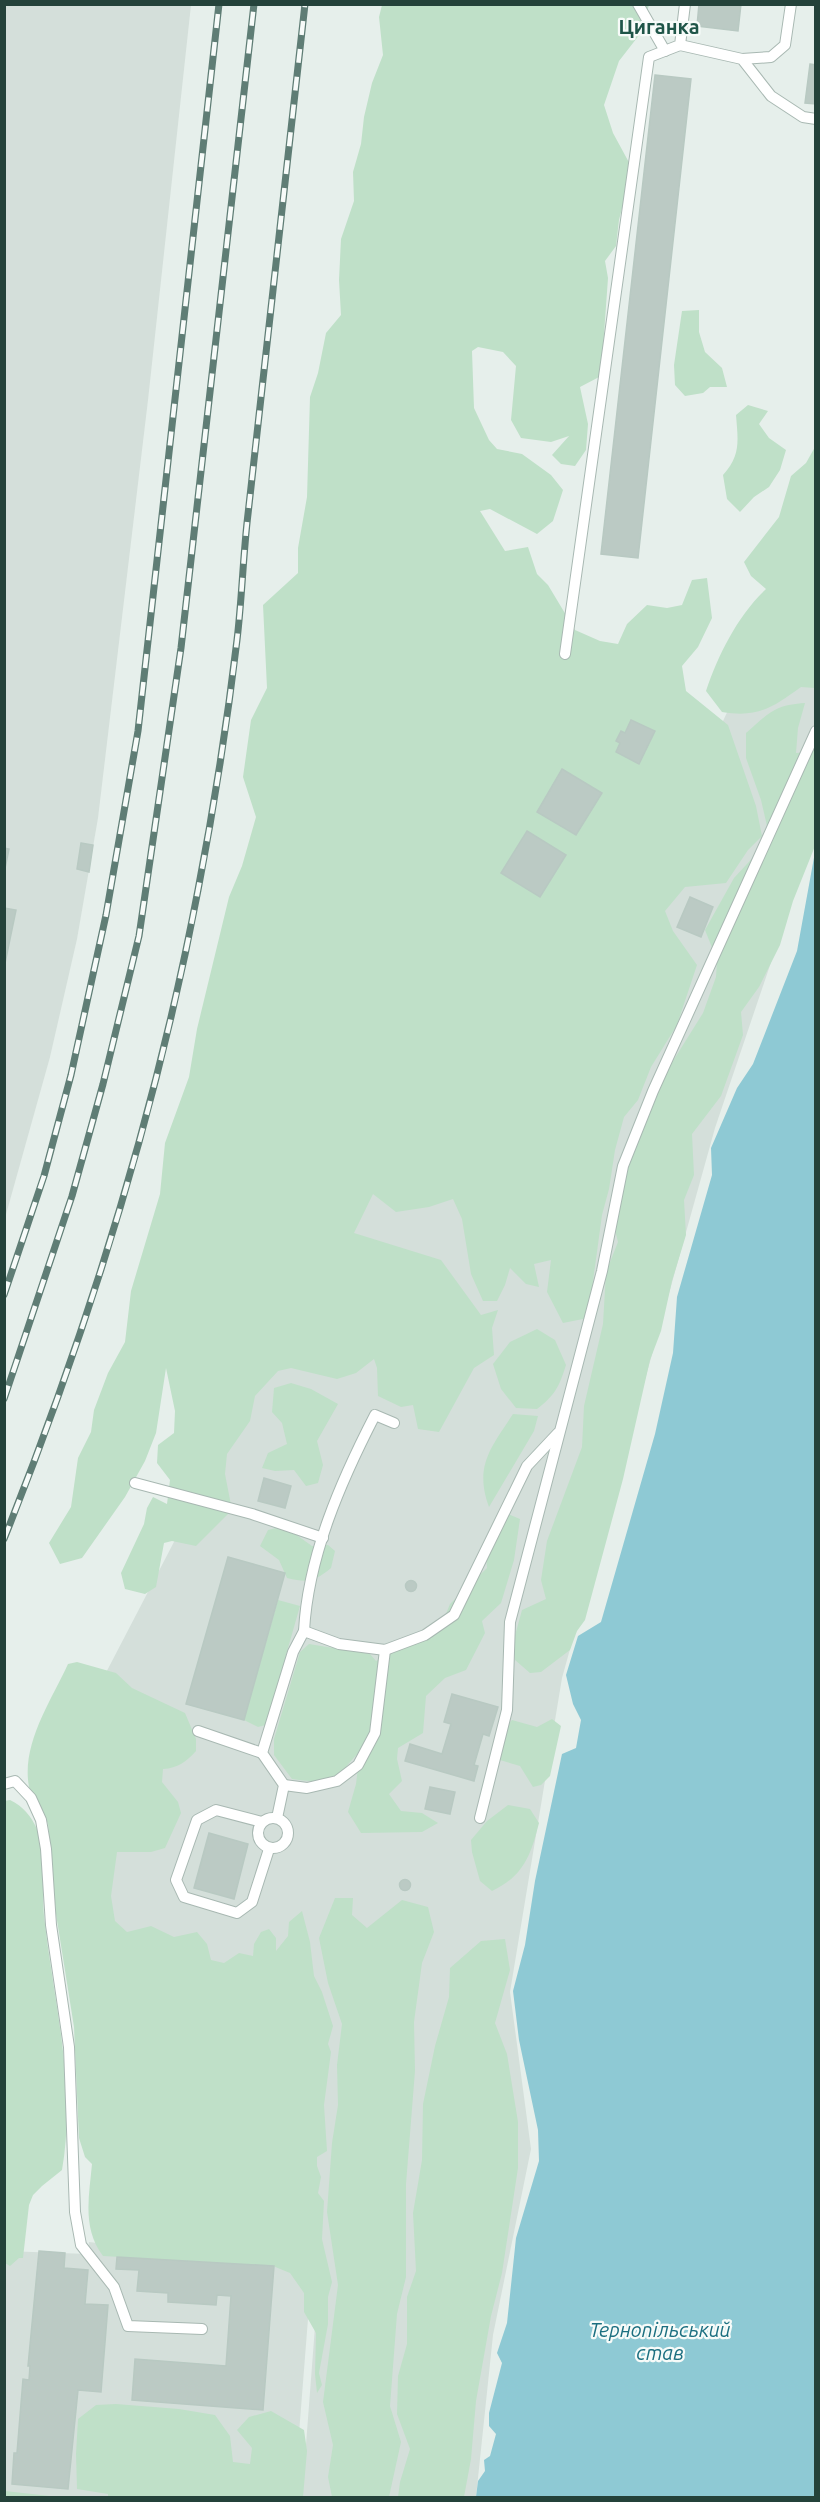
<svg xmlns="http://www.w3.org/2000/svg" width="820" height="2502" viewBox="0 0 820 2502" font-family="Ubuntu,sans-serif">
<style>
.built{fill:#d4dfda}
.green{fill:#bfe0c8}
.water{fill:#8ec9d4}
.building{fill:#bbcac4;stroke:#b8c9c2;stroke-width:1.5}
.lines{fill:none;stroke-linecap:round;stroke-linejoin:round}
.lane-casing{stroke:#a8b8b2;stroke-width:12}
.lane{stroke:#fff;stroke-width:10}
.rail-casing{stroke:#5f7d75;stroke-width:7}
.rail{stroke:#f7fbf9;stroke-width:4.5;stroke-dasharray:14;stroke-linecap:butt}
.labels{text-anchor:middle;stroke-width:4.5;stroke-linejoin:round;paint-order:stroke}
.neighbourhood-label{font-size:20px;font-weight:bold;fill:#1f5548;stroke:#f7fbf9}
.water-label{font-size:20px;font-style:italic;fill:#1c6f80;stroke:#f7fbf9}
</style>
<rect width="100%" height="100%" fill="#e6efeb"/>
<g class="built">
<polygon points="5,5 191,5 148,400 98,818 77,939 50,1057 5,1218"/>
<polygon points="815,524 815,832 715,1128 562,1678 510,1992 531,2149 493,2335 476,2497 302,2497 320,2261 122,2235 72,1738 278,1342 395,895 611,961"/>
<polygon points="89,2242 312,2268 294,2497 5,2498 5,2251 88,2254"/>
</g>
<g class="green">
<polygon points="382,5 649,5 640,34 619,61 604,105 613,133 632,168 619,220 616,246 605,261 608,278 601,376 580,387 588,424 586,450 575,466 561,464 552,455 569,436 551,442 521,438 511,420 516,366 503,352 478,347 472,351 474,408 489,440 497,449 522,454 551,475 563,490 553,521 537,534 490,509 480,511 505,551 528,547 537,574 548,585 575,630 600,641 618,644 627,624 647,605 667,608 682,605 692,580 707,578 712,618 698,647 682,666 686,691 728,725 756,806 762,836 748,850 726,883 685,887 665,911 673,931 697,965 677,1025 651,1067 638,1100 624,1117 615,1150 609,1189 602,1215 588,1318 563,1323 547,1292 551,1260 534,1264 539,1287 526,1284 510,1268 505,1285 497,1301 483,1301 471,1274 462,1219 453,1199 429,1207 396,1212 373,1194 354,1233 441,1260 481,1315 498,1310 492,1328 494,1355 474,1368 439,1432 418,1429 413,1405 401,1407 378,1396 377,1368 374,1359 356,1373 337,1379 291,1368 278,1371 255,1396 250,1421 227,1454 225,1474 232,1510 196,1546 172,1541 164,1543 156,1587 145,1594 125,1589 121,1573 144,1524 147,1508 153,1497 167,1504 170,1480 157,1463 158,1445 174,1433 175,1411 166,1368 156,1433 145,1461 125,1497 82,1558 60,1564 49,1543 71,1507 78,1458 91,1432 94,1410 108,1373 125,1342 131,1291 160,1194 165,1143 189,1077 197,1029 229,897 242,866 256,817 243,777 251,720 267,688 263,605 298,573 298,548 307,497 310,397 318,373 326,333 341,315 339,280 341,239 354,201 353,172 361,144 364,117 372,83 383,55 379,17"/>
<polygon points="699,310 699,332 705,352 722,368 727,387 710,387 703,393 685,396 675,385 674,365 682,311"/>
<path d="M748 405 768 411 759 424 769 438 786 450 780 470 769 487 754 497 740 512 727 499 723 475C741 455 738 441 736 415Z"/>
<path d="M815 447V688L801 687C773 707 759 718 722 712L706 691C718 655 738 615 766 589L751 576 744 562 779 517 791 476 806 463Z"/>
<path d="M805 703 798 728 796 753 810 752 815 741V846L793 901 780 945 759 987 741 1012 743 1035 721 1096 692 1134 694 1175 684 1200 686 1235 672 1281 661 1331 650 1360 623 1479 585 1620 577 1631 570 1650 541 1672 530 1673 515 1660 513 1643 522 1610 546 1599 541 1580 547 1541 582 1447 584 1406 603 1324 606 1272 618 1242 611 1214 658 1085 703 1013 716 977 717 960 705 930 734 878 770 839 761 800 746 758V733C769 713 774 705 805 703Z"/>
<path d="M537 1329 555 1340 566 1365C559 1387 555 1395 537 1409L516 1408 501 1389 493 1364 510 1342Z"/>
<polygon points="291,1383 311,1389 338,1404 317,1441 323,1465 318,1483 306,1486 294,1470 275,1471 262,1468 268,1453 287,1444 282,1423 272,1412 274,1388"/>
<path d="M513 1414 538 1416 534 1431 489 1507C474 1466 491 1448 513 1414Z"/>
<path d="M503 1512 520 1519 514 1560 501 1603 482 1621 485 1633 466 1670 445 1678 426 1696 423 1733 398 1748 397 1759 402 1781 389 1794 401 1811 422 1813 438 1823 422 1832 361 1833 348 1812 356 1784 360 1751C333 1781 335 1785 292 1779L274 1755V1739L300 1652 309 1644 370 1654 376 1661 394 1649 439 1631 450 1604 487 1568 485 1541Z"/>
<path d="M284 1526 312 1546 328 1545 335 1551 331 1568C314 1582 308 1583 287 1578L279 1560 260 1546 268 1530Z"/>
<polygon points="278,1600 300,1606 266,1725 258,1727 244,1720"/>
<path d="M77 1662 116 1673 132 1688 185 1713 196 1739V1751C186 1762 178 1768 163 1769L162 1782 178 1802 181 1813 165 1848 151 1852H117L111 1896 115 1921 127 1932 151 1926 174 1937 197 1932 207 1944 211 1960 224 1963 239 1953 253 1956 254 1944 261 1932 269 1929 276 1938V1951L288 1936 289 1922 302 1911 310 1942 314 1976 322 1992 333 2026 328 2044 331 2052 324 2105 327 2151 317 2157V2166L321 2177 318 2193 324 2201 322 2239 332 2282 328 2297V2324L319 2373 322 2385 317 2393 315 2374 316 2333 304 2312V2293L290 2273 273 2266 103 2256C82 2228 89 2197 92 2164L85 2157 79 2138 74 2027 56 1914 48 1824C44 1812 32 1799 29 1787 21 1744 51 1701 68 1664Z"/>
<polygon points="552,1719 561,1726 550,1776 541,1785 533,1787 520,1766 500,1760 497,1735 512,1720 537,1727"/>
<path d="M10 1800C23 1806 31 1816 37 1829 45 1850 42 1892 44 1916 53 2000 77 2085 62 2170L42 2186 33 2195 29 2205 23 2258H19L10 2266 5 2263 4 1801Z"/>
<path d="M508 1805 530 1809 539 1823C531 1854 524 1876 492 1891L480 1881 472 1852 471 1840 487 1821Z"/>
<polygon points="335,1898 353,1898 352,1915 367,1928 402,1900 428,1907 434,1932 422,1963 414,2022 415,2071 406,2184 406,2277 397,2314 390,2406 401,2442 389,2497 332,2497 328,2477 333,2445 323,2402 338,2285 327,2212 332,2143 338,2105 337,2065 342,2024 328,1983 319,1938"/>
<polygon points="505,1939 510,1970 495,2023 507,2054 518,2122 518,2168 502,2273 491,2316 476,2401 471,2459 464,2497 398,2497 400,2482 410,2449 397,2414 398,2376 407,2344 407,2297 416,2271 413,2213 422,2160 423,2104 435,2046 449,1997 450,1968 481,1941"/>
<polygon points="116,2404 179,2409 215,2415 230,2436 233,2462 250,2464 252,2448 237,2430 249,2417 271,2411 304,2430 307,2451 303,2497 108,2498 108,2494 77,2489 76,2454 78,2419 96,2405"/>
<polygon points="5,2491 59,2497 5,2497"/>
</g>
<polygon class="water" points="815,852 815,2497 476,2497 478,2481 485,2471 484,2460 490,2456 496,2434 489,2426 489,2413 502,2363 497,2353 507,2323 516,2238 539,2161 538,2130 519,2040 513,1991 525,1945 535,1881 562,1754 576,1748 581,1720 573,1704 566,1675 578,1636 601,1622 655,1434 673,1353 677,1297 712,1175 711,1148 737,1088 753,1064 797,951"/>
<g class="building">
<polygon points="699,4 741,4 738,31 697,26"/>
<polygon points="810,64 816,65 816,104 805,103"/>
<polygon points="655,75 691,79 638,558 601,554"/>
<polygon points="631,720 655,731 639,764 616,752 620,743 616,741 621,731 625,733"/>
<polygon points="562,769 602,793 576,835 537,812"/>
<polygon points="527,831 566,855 540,897 501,873"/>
<polygon points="81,843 93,845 89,872 77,869"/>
<polygon points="4,848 9,849 4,873"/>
<polygon points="690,897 713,907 701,937 677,927"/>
<polygon points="4,908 16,910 4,968"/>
<polygon points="264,1478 291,1486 285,1508 258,1501"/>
<polygon points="228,1557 285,1573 244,1720 186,1704"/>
<circle cx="411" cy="1586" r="5.5"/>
<polygon points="452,1694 498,1707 489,1736 483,1734 474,1765 478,1766 474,1781 405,1761 410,1744 442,1754 451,1724 444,1722"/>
<polygon points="430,1787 455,1792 450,1814 425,1809"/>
<polygon points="209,1833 248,1844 234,1899 194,1888"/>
<circle cx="405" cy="1885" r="5.5"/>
<polygon points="39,2251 65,2253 64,2268 88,2270 85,2304 108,2305 101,2392 78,2390 68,2489 12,2484 14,2453 17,2453 23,2379 29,2380 30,2366 28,2366"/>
<polygon points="117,2257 274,2266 263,2410 132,2400 135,2359 226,2366 231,2296 217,2295 216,2305 168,2302 168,2293 137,2291 139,2270 116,2269"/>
</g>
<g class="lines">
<defs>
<g id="lane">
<polyline points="638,4 665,51"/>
<polyline points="680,45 742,59 771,96 803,117 816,119"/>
<polyline points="742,59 771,57 785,45 791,4"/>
<polyline points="565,654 649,57 680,45 685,4"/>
<polyline points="135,1483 252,1514 323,1538"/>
<path d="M304 1631C308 1556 341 1481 375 1415L394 1423"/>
<polyline points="198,1731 262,1753"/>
<polyline points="4,1784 15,1781 31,1798 41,1820 46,1849 51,1925 69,2047 75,2212 81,2245 114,2287 128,2326 202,2329"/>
<polyline points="284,1785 307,1788 337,1781 358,1765 375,1733 385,1650"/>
<circle cx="273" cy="1833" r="15"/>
<polyline points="277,1818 284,1785 262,1753 293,1652 304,1631 339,1644 385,1650 425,1635 454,1615 527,1466 558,1433"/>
<polyline points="480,1818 507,1710 510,1622 602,1271 623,1166 653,1091 816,731"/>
<polyline points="262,1822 216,1810 197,1820 176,1880 184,1897 237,1913 252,1902 269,1849"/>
</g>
</defs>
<use href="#lane" class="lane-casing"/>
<use href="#lane" class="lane"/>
<defs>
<g id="rail">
<polyline points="4,1295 44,1176 71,1075 106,915 138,731 219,4"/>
<polyline points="4,1399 72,1196 103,1084 139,936 181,648 254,4"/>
<path d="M4 1539C88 1329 156 1112 198 890 214 807 227 724 237 640 242 598 243 556 248 514 267 344 286 174 305 4"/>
</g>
</defs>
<use href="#rail" class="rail-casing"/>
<use href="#rail" class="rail"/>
</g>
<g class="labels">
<g class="neighbourhood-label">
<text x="659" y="34">Циганка</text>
</g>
<g class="water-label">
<text x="660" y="2337">Тернопільський<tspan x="660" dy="23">став</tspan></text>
</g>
</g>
<rect width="820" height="2502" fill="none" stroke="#24423a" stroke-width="12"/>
</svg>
